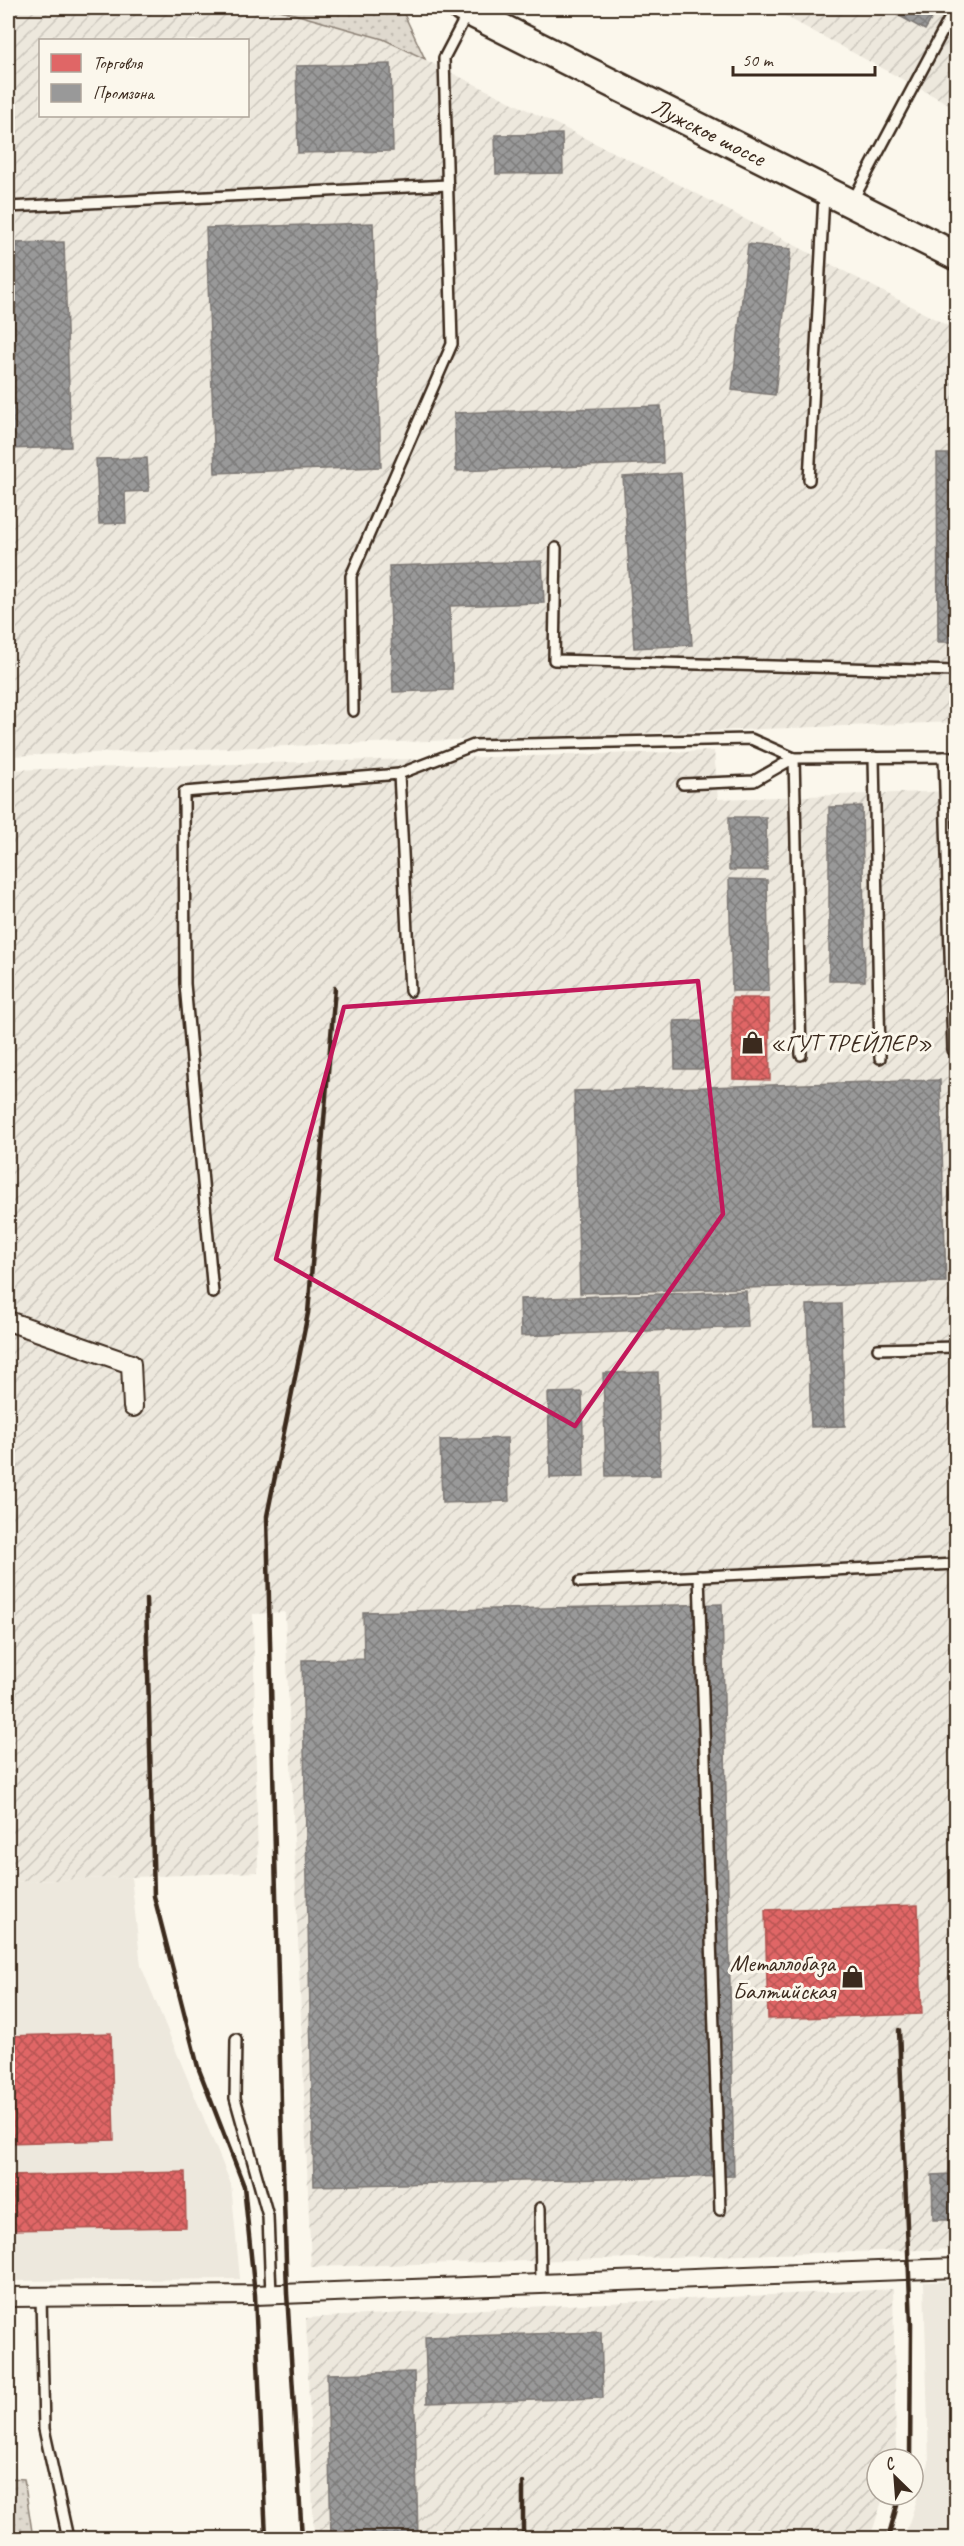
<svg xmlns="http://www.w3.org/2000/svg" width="964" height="2546" viewBox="0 0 964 2546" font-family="Caveat,sans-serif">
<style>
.built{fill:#ede8dd}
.industrial{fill:url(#industrial-furrows);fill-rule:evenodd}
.grass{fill:url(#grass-dots);stroke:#8d8276;stroke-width:1.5}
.shops{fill:url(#shops-cross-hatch);stroke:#ae5450;stroke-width:1.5}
.industry{fill:url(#industry-cross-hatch);stroke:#7d7874;stroke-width:1.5}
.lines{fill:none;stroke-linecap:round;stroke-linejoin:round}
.lane-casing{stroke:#3b2a1e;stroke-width:14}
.street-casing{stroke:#3b2a1e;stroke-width:22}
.primary-casing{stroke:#3b2a1e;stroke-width:32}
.lane{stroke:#fbf7ec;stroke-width:9}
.street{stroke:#fbf7ec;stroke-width:18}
.primary{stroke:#fbf7ec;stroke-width:27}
.rail{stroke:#3b2a1e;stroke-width:4.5}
.marked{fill:none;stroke:#c2185b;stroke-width:4.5;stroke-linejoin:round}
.labels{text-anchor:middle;stroke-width:6;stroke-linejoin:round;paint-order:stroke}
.street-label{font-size:24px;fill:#3b2a1e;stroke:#fbf7ec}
.poi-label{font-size:24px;fill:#3b2a1e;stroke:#fbf7ec;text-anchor:start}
</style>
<defs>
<pattern id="industrial-furrows" width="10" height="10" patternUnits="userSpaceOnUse" patternTransform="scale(1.5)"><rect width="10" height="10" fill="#ede8dd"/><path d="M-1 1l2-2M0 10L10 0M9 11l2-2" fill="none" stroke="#ccc7bd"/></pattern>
<pattern id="grass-dots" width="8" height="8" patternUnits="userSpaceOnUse" patternTransform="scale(1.5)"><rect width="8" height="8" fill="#dfd9ce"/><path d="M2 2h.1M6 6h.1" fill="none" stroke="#c0bab0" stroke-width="1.8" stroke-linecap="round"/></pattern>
<pattern id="shops-cross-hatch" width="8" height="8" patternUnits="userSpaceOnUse" patternTransform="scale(1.5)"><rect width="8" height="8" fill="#e06666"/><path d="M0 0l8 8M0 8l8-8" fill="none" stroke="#b75453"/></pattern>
<pattern id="industry-cross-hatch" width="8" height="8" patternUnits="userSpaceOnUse" patternTransform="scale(1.5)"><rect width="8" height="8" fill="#999"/><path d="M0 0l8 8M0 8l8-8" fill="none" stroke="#7e7d7c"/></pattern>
</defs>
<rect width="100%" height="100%" fill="#fbf7ec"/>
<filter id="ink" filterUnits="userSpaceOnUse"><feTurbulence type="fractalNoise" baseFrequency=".0167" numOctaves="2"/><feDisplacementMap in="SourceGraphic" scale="12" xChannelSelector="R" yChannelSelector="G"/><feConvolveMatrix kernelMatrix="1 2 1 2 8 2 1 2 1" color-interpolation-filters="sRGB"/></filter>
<g filter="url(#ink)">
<g class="built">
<polygon points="131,1877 141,1966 231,2184 240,2279 8,2281 8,1882"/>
<polygon points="956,2281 956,2538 904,2538 929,2463 924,2282"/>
</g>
<g class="industrial">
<path d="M8 8H273L383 39 684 187 956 330V722L8 756ZM40 40H248V116H40Z"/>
<polygon points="770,8 956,8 956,108"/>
<polygon points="714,751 718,799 956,791 956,2249 311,2267 285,1612 253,1614 258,1872 8,1882 8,770"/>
<polygon points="893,2289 896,2451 894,2459 877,2459 877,2495 884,2495 870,2538 314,2538 306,2318"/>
</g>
<g class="grass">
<polygon points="273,8 389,8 404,14 425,59 383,39"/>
<polygon points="8,2478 24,2479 33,2538 8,2538"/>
</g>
<g class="shops">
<polygon points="732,998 769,998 770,1080 733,1079"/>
<polygon points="918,1905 922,2014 768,2019 765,1910"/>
<polygon points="111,2033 114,2140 8,2143 8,2036"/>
<polygon points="185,2172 186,2227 8,2230 8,2176"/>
</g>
<g class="industry">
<polygon points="885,8 938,8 925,30"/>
<polygon points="391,64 393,151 298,153 296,66"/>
<polygon points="562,134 563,173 496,174 495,135"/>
<polygon points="373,223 381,467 215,473 206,228"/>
<polygon points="64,242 71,447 8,449 8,243"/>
<polygon points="748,244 791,249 775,395 732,390"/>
<polygon points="661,406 663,463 456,471 454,413"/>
<polygon points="937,454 956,454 956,642 938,642"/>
<polygon points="147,458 149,491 125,492 126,523 99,524 96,459"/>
<polygon points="681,473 692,645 634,648 623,477"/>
<polygon points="542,561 544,603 450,606 453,690 393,692 389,566"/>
<polygon points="862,806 865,981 829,981 829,807"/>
<polygon points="729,817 766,817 767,870 729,870"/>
<polygon points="729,879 767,880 769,991 732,991"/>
<polygon points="703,1020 704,1069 675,1069 674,1021"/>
<polygon points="940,1080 946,1282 580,1293 574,1091"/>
<polygon points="746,1291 748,1327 521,1336 520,1299"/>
<polygon points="841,1304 845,1426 811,1427 807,1305"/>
<polygon points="658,1372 660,1475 606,1476 603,1373"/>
<polygon points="582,1392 584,1477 550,1478 548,1393"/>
<polygon points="507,1438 509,1501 442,1503 440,1440"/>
<polygon points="722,1604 734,2176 314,2186 302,1660 364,1659 363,1612"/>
<polygon points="950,2174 951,2220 933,2220 932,2175"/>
<polygon points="601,2332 603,2398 427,2403 425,2337"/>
<polygon points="414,2372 418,2538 331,2538 327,2374"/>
</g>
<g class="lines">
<defs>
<g id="lane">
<polyline points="852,202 955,8"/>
<polyline points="8,207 448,185"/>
<polyline points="809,480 824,195"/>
<polyline points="556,548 554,660 956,671"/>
<polyline points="353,711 351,576 452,344 444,58 467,14"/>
<polyline points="874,757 880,1058"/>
<polyline points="944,757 953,1050"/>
<polyline points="399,774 410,991"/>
<polyline points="683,784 754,781 794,758 801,1055"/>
<polyline points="213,1293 185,984 184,792 399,774 474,745 751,739 794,758 956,757"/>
<polyline points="878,1349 956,1347"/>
<polyline points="699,1576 720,2210"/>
<polyline points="580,1582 956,1564"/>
<polyline points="236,2039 235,2098 268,2216 271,2294"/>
<polyline points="540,2208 541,2284"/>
<polyline points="41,2297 44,2429 68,2538"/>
</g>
<g id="street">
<polyline points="8,1321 131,1364 133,1407"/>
<polyline points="8,2297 255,2295 956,2268"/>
</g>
<g id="primary">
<path id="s1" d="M462 8 956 256"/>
</g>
</defs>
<use href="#lane" class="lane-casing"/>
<use href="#street" class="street-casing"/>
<use href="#primary" class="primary-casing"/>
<use href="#lane" class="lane"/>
<use href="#street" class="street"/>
<use href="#primary" class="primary"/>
<g class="rail">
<polyline points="146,1599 154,1896 198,2067 244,2186 255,2295 266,2538"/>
<polyline points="899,2030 911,2324 910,2459"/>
<polyline points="523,2483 523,2538"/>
<polyline points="302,2538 287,2293 281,2104 267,1516 308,1313 335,988"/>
<polyline points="888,2538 900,2495"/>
</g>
</g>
</g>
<path class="marked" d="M698 981 723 1214 575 1426 276 1259 344 1007Z"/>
<defs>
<symbol id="shop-bare" viewBox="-9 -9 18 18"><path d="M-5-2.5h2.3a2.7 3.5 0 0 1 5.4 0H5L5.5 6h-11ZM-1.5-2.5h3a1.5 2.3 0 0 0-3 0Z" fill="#3b2a1e" stroke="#fbf7ec" stroke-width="2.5" paint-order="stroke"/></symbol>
</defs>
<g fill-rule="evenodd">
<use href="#shop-bare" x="736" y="1026" width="33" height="33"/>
<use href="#shop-bare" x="836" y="1960" width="33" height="33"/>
</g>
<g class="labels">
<g class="street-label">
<text dy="8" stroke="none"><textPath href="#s1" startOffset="276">Лужское шоссе</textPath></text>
</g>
<g class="poi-label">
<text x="770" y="1051">«ГУТ ТРЕЙЛЕР»</text>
<text x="835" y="1971" text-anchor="end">Металлобаза<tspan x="835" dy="28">Балтийская</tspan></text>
</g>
</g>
<rect width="964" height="2546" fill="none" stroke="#fbf7ec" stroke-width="30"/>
<rect x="15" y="15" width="934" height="2516" fill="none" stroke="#3b2a1e" stroke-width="2" filter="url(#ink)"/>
<rect x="39" y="39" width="210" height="78" fill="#fbf7ec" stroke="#aea59a" stroke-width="1.5"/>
<rect x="51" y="54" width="30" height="18" fill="#e06666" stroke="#aea59a" stroke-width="1.5"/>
<text x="93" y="69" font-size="18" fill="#3b2a1e">Торговля</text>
<rect x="51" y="84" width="30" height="18" fill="#999999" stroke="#aea59a" stroke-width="1.5"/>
<text x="93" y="99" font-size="18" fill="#3b2a1e">Промзона</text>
<g transform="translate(895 2477) rotate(335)"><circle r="28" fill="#fbf7ec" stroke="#aea59a" stroke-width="1.5"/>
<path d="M0-4.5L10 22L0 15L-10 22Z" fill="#3b2a1e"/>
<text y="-9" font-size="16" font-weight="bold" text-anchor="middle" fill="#3b2a1e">С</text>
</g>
<path d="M733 66v9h142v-9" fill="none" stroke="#3b2a1e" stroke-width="3"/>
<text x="742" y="66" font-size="18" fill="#3b2a1e" stroke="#fbf7ec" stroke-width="4.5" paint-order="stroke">50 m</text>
</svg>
